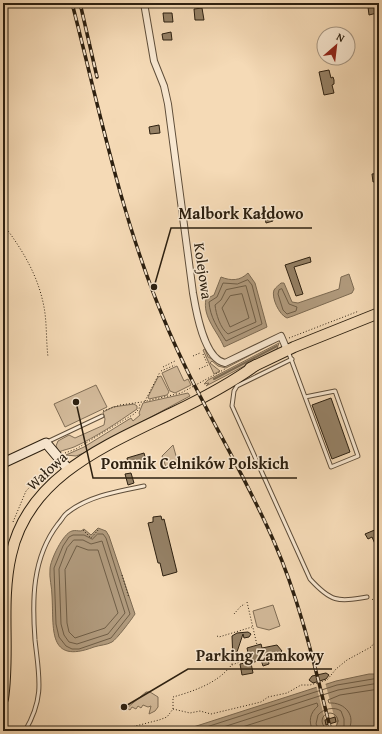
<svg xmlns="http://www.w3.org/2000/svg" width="382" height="734" viewBox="0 0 382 734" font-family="'Gentium Book Plus',serif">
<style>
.green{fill:#d3ba9a;stroke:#806d55}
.water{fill:#b19b7e;stroke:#7c6a52}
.pier{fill:#f5dab6}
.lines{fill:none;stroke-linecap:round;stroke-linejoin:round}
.shore{stroke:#6f5e47;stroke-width:1}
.stream{stroke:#7c6a52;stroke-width:2}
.building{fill:#958166;stroke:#2d2010}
.lane-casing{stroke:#5f4e3a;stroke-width:5}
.street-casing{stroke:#5f4e3a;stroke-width:8}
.secondary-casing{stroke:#2d2010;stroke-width:11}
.primary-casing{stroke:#2d2010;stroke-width:12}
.path{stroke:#2d2010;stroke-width:1;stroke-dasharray:1 2;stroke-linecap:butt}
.lane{stroke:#f8e7d0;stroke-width:3}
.street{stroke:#f8e7d0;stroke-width:6}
.secondary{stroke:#f8e7d0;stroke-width:9}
.primary{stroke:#f5dab6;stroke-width:10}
.rail-casing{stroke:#2d2010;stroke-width:3.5}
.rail{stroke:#f8e7d0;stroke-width:2;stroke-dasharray:6;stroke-linecap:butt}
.labels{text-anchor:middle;stroke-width:3;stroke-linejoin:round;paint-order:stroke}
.street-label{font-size:15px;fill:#2d2010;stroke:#f8e7d0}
.leader{fill:none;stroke:#2d2010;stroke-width:1.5}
.callout-dot{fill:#2d2010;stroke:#f8e7d0;stroke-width:1.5}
.callout-label{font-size:16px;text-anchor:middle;font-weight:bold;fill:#2d2010;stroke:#f8e7d0;stroke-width:3;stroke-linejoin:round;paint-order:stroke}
</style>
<rect width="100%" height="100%" fill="#f5dab6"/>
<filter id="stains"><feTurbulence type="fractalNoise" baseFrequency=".005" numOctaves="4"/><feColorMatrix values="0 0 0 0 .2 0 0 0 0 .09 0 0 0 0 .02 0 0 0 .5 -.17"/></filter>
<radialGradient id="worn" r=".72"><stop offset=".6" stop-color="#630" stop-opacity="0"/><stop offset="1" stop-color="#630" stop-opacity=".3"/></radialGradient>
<g class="green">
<polygon points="275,341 277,341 226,368 218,366 212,361 210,363 220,371 214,374 203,350 205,349 208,357 220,363"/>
<polygon points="279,343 277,349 206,386 209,383 204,384 208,380"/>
<polygon points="177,366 184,381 188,379 191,385 175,393 170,391 162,373"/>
<polygon points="161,376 169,392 167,395 149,399 148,397 158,377"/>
<polygon points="96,385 107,407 65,427 54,404"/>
<polygon points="188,393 190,396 84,453 76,456 66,455 84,447 131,418 133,421 140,415 139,413 143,403"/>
<path d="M134 404 137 406V409C117 423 96 437 74 447 69 449 63 450 59 452L56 446 58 441 69 435 75 438 104 425 105 419 103 412 113 407Z"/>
<polygon points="173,445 178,463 166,467 162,456"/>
<polygon points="273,605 280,626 269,630 257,627 253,611"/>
<polygon points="146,692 150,692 158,697 158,707 155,711 149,714 151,706 148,707 143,705 141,708 138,706 136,709 132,707 130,710 127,708"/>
</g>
<g class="water">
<path d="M248 273 255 283 267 327 224 347C218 332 202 317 206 299L214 295 221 277C231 281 240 281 248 273Z"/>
<path d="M349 274 354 289 352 293 293 316 287 318C279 315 271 297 274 290 276 287 279 285 281 283H284L292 302 298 303 339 289 341 277Z"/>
<path d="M98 528 106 531 109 536 135 614C132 619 116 640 112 642 107 645 100 645 94 647 47 665 54 628 52 596 52 587 49 578 50 569 50 561 63 533 72 531 75 530 78 531 81 531L84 529 91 535Z"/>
<polygon points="369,674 379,674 379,731 181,731 336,681"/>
</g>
<polygon class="pier" points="325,682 338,731 328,731 316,685"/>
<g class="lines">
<g class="shore">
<path d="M248 280 252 285 262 324 226 341C218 329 210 317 209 302L217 297 223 283 237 284Z"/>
<path d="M246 286 256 322 228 334C220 328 216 314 215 305L221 300 226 290Z"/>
<polygon points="282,289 289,304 297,307 296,311 287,314 283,310 278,294 279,290"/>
<polygon points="242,294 249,318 230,327 222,308 230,296"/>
<polygon points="98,534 103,534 106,538 130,614 111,638 79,649 72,649 66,646 59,637 56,624 54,568 63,546 69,537 73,535 84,535 92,539"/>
<polygon points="74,540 83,540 91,544 102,541 125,613 108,634 77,644 69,642 64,635 61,624 59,569 67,548"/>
<polygon points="77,546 88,550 98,550 118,613 105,628 75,638 69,632 67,623 65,570"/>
<circle cx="330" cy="721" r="8"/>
<polyline points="194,731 337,685 379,678"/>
<polyline points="211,731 338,690 379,683"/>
<path d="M230 731 317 703 318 706C310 713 308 721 313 731"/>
<path d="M320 731 316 724 318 715C323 709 334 706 341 711L344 719V726L338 731"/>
<path d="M348 731C357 716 345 702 329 703L328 700 340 695 379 689"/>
</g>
<polyline class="stream" points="214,379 277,346"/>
</g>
<g class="building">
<polygon points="376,5 377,13 369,15 368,7"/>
<polygon points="202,8 204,20 195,20 194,9"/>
<polygon points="163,13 172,13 173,22 164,22"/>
<polygon points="171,32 172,40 163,40 162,34"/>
<polygon points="329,70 331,78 333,77 334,80 334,84 332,85 334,93 324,95 319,72"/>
<polygon points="159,125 160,133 150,134 149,127"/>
<polygon points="379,173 379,181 373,182 372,174"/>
<polygon points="271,212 273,221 266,223 264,213"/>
<polygon points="310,257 311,262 294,267 303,294 296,296 285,265"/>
<polygon points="331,398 350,452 332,459 312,405"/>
<polygon points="144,453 145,457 143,458 144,462 141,464 132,467 131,462 128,463 127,458"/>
<polygon points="131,473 134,483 128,485 125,474"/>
<polygon points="161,516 162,520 164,519 177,572 163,576 160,563 158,563 148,523 153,522 153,517"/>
<polygon points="377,529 379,533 379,553 372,537 368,539 365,534"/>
<polygon points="248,632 251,634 249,637 244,638 243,634 234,661 233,661 232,636 237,633"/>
<polygon points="261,644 262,648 277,645 282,651 272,659 268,660 269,664 263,666 261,660 251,663 253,673 242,675 240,664 250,662 247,648"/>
<polygon points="326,673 329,675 326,679 313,683 309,680 312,676"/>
<polygon points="335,717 336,722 326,725 325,720"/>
</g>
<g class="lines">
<defs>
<g id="lane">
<polyline points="3,9 6,3"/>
<polyline points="288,351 331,467 358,456 335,391 305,397"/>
<path d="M292 359 237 386 234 391 232 406 310 579C331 602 337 602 367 597"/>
<polyline points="47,442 102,416"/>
<path d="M25 731C45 697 39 677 35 640 32 600 32 558 58 524 61 521 64 515 67 513 88 496 119 491 144 486"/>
</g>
<path id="street" d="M144 3 154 61 164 86 168 104 193 293C196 311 204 359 225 363L281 336 287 350"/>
<polyline id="secondary" points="3,463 46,443 68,469"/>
<g id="primary">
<polyline points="250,368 294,347 379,313"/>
<path d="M3 699C10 651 0 602 11 555 28 476 107 445 172 413 201 399 230 384 256 365"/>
</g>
</defs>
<use href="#lane" class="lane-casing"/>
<use href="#street" class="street-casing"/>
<use href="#secondary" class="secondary-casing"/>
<use href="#primary" class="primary-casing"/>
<g class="path">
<path d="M3 224C22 249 38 275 44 307 47 323 46 341 48 357"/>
<polyline points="289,338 359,311"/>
<polyline points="203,354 207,363"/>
<polyline points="193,356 200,353"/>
<polyline points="163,367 175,361"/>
<polyline points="199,369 208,365"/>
<polyline points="161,371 175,365"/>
<polyline points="145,401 160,372"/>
<polyline points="103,411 120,405 142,402 181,393 225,369"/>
<polyline points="65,453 76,449 134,414 139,409 140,403"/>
<polyline points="13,522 26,491 53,463"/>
<polyline points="83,530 91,538 99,529"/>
<polyline points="122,575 129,598"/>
<polyline points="372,599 379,605"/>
<polyline points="247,602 257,645"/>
<polyline points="234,614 241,606 245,604"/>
<polyline points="217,636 219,637 252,627"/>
<polyline points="232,665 242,661"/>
<polyline points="230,667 239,652"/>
<polyline points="173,709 190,713 200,711 211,714 261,702 268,697 287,693 301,685 310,685 327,680 336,669 347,660 371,647 379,637"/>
<path d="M116 731 159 720 167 717 173 709V697C191 692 215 684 228 669"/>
</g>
<use href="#lane" class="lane"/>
<use href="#street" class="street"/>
<use href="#secondary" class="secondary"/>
<use href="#primary" class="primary"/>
<defs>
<g id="rail">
<path d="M72 3C99 108 121 217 163 317 195 396 242 467 275 544 301 604 315 668 331 731"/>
<polyline points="80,3 97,77"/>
</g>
</defs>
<use href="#rail" class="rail-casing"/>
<use href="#rail" class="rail"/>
</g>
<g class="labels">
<g class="street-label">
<text transform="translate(203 271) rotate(82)" y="5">Kolejowa</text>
<text transform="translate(47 471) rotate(-43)" y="5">Wałowa</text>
</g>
</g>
<path class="leader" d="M154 287L171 228H312M76 402L93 478H297M124 707L188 669H332"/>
<g class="callout-dot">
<circle cx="154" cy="287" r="4"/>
<circle cx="76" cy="402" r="4"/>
<circle cx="124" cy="707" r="4"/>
</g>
<g class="callout-label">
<text x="241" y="219">Malbork Kałdowo</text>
<text x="195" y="469">Pomnik Celników Polskich</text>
<text x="260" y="661">Parking Zamkowy</text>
</g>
<rect width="382" height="734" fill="none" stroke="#f5dab6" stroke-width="16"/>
<rect x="4" y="4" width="374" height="726" fill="none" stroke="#2d2010" stroke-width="2"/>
<rect x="8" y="8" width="366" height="718" fill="none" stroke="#2d2010"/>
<g transform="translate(336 46) rotate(28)"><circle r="19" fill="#f8e7d0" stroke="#a79783"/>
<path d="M0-3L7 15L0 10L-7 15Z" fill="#8f2418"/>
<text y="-6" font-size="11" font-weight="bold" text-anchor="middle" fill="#2d2010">N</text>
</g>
<rect width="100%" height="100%" filter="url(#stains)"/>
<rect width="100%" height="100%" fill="url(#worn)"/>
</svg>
